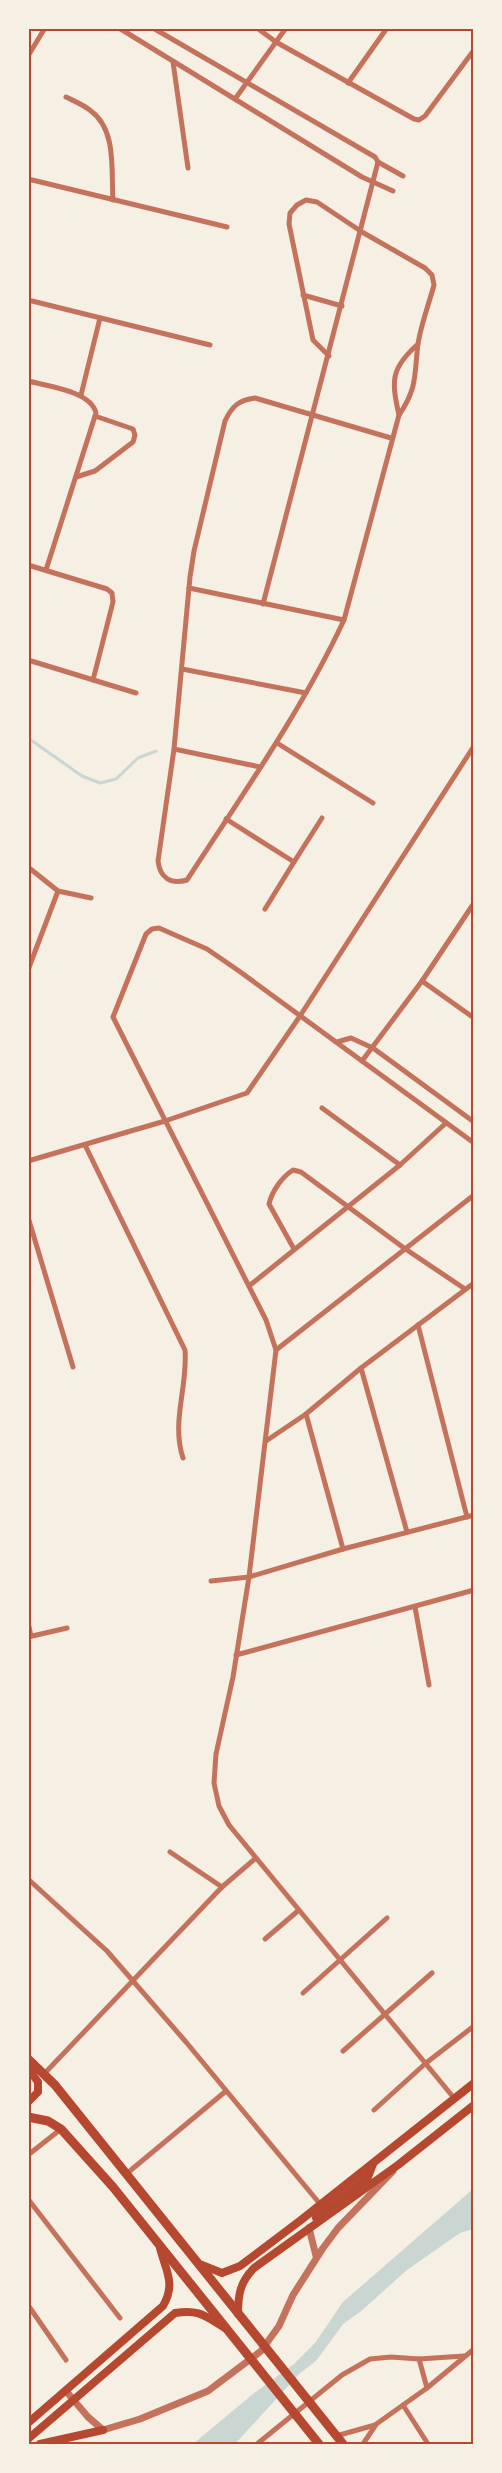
<svg xmlns="http://www.w3.org/2000/svg" width="502" height="2473" viewBox="0 0 502 2473" font-family="Signika,sans-serif">
<style>
.water{fill:#c9d6d2}
.lines{fill:none;stroke-linecap:round;stroke-linejoin:round}
.stream{stroke:#c9d6d2;stroke-width:3}
.minor{stroke:#c5725c;stroke-width:5}
.tertiary{stroke:#c5725c;stroke-width:7}
.secondary{stroke:#b5482f;stroke-width:8}
.trunk{stroke:#b5482f;stroke-width:9}
.neatline{fill:none;stroke:#b5482f;stroke-width:2}
</style>
<rect width="100%" height="100%" fill="#f6efe4"/>
<polygon class="water" points="473,2189 473,2229 460,2233 407,2270 360,2312 343,2324 316,2361 300,2373 235,2444 193,2444 253,2394 294,2364 315,2343 343,2302"/>
<g class="lines">
<polyline class="stream" points="28,738 82,776 100,783 116,779 138,758 156,751"/>
<g class="minor">
<polyline points="119,28 362,177 393,191"/>
<polyline points="153,28 375,157 378,162 403,176"/>
<polyline points="257,28 276,42 414,119 419,120 425,116 474,50"/>
<polyline points="28,56 45,28"/>
<polyline points="173,62 188,168"/>
<polyline points="348,83 387,28"/>
<path d="M66 97C74 101 84 105 91 111 117 130 111 171 113 200"/>
<polyline points="235,99 286,28"/>
<polyline points="28,179 227,227"/>
<polyline points="303,295 342,306"/>
<polyline points="28,300 210,345"/>
<path d="M329 356 313 340 289 224 290 213 297 205 306 200 317 202 362 232 425 268 432 275 434 285C429 304 421 324 418 344 414 375 418 387 399 415L344 620C301 712 242 795 187 880 171 885 160 878 158 861L174 749 190 577 194 551 225 421C232 406 239 400 255 398L391 438"/>
<path d="M28 381C47 386 91 391 96 413L46 570"/>
<polyline points="81,395 100,318"/>
<path d="M399 415C391 380 391 368 418 344"/>
<polyline points="76,477 95,471 133,442 135,435 133,429 95,416"/>
<polyline points="28,565 107,589 112,593 113,602 93,680"/>
<polyline points="189,588 344,620"/>
<polyline points="263,604 378,162"/>
<polyline points="28,660 136,693"/>
<polyline points="182,669 306,693"/>
<polyline points="277,743 373,803"/>
<polyline points="174,749 260,767"/>
<polyline points="226,819 294,862 322,818"/>
<polyline points="28,867 58,891 91,898"/>
<polyline points="265,909 294,862"/>
<polyline points="28,970 58,891"/>
<polyline points="422,981 474,1018"/>
<polyline points="337,1042 351,1038 373,1048 474,1122"/>
<polyline points="362,1061 422,981 474,903"/>
<polyline points="322,1108 400,1165"/>
<path d="M85 1145 185 1350C188 1387 171 1421 183 1458"/>
<polyline points="28,1161 165,1121 247,1093 300,1016 474,746"/>
<polyline points="28,1217 73,1367"/>
<path d="M294 1249 269 1204C272 1191 282 1177 293 1170L301 1172 404 1248 465 1289"/>
<polyline points="249,1286 400,1165 446,1123"/>
<polyline points="418,1325 467,1517"/>
<polyline points="276,1350 474,1195"/>
<polyline points="361,1368 407,1532"/>
<polyline points="306,1414 343,1549"/>
<polyline points="266,1441 306,1414 361,1368 474,1283"/>
<polyline points="211,1581 249,1577 343,1549 474,1515"/>
<polyline points="415,1607 429,1685"/>
<polyline points="28,1622 31,1636"/>
<polyline points="28,1637 67,1628"/>
<polyline points="236,1655 474,1590"/>
<polyline points="170,1852 222,1887"/>
<polyline points="28,1879 107,1951 186,2042 320,2204"/>
<polyline points="265,1939 299,1910"/>
<polyline points="303,1993 387,1918"/>
<polyline points="343,2051 432,1973"/>
<polyline points="44,2074 222,1887 256,1858"/>
<polyline points="454,2098 229,1825 219,1806 214,1783 216,1754 233,1677 249,1577 276,1350 266,1320 113,1017 146,934 152,929 159,928 207,949 239,971 474,1143"/>
<polyline points="374,2110 426,2063 474,2026"/>
<polyline points="28,2155 61,2129"/>
<polyline points="125,2175 226,2091"/>
<polyline points="28,2199 120,2318"/>
<polyline points="28,2305 66,2360"/>
<polyline points="419,2359 427,2388"/>
<polyline points="403,2405 428,2444"/>
<polyline points="336,2436 375,2425 427,2388 474,2349"/>
<polyline points="257,2444 342,2375 370,2359 391,2357 419,2359 464,2356"/>
<polyline points="363,2444 375,2426"/>
</g>
<g class="tertiary">
<polyline points="309,2228 316,2256"/>
<polyline points="66,2391 88,2417 103,2430 140,2419 208,2391 261,2351 279,2326 293,2295 323,2248 338,2228 393,2171"/>
</g>
<g class="secondary">
<polyline points="28,2068 38,2082 38,2092 28,2102"/>
<polyline points="316,2218 368,2177 373,2164"/>
<polyline points="202,2265 222,2273 240,2266 301,2220 474,2083"/>
<path d="M238 2314C238 2295 240 2282 254 2268L398 2165 474 2105"/>
<path d="M28 2423 163 2306C176 2284 166 2271 160 2248"/>
<path d="M28 2439 175 2313C200 2309 205 2316 225 2328"/>
<polyline points="40,2444 103,2430"/>
</g>
<g class="trunk">
<polyline points="28,2059 55,2085 343,2444"/>
<polyline points="28,2117 48,2121 61,2129 113,2187 319,2444"/>
</g>
</g>
<rect width="502" height="2473" fill="none" stroke="#f6efe4" stroke-width="60"/>
<rect x="30" y="30" width="442" height="2413" class="neatline"/>
</svg>
